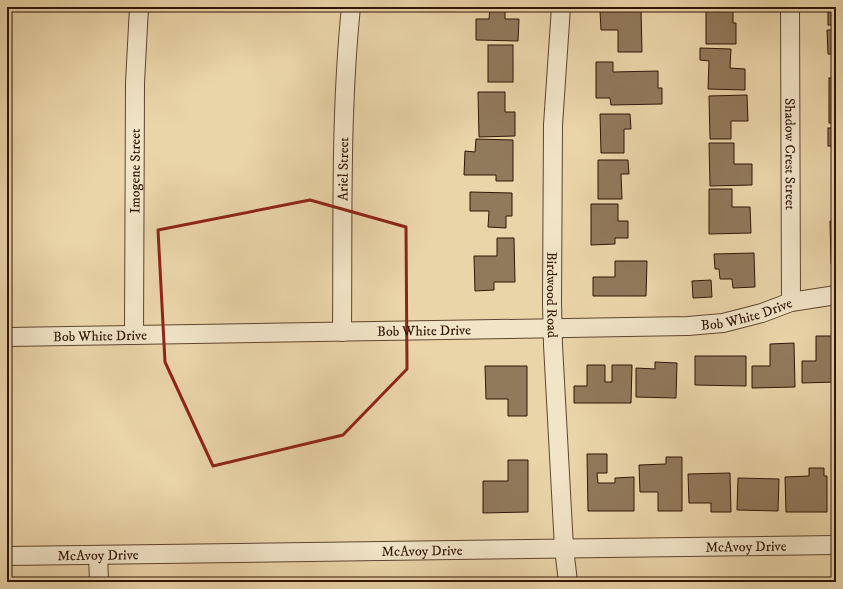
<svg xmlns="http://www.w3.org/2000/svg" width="843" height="589" viewBox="0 0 843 589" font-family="'IM FELL DW Pica',serif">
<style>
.building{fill:#91795b;stroke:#311506}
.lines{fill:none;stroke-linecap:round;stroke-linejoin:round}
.street-casing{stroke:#5f452f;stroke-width:20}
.street{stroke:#f1e4c7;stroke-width:18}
.marked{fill:none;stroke:#8f2418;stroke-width:3;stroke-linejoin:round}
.labels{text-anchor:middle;stroke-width:3;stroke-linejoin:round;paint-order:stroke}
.street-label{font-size:14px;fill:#311506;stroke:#f1e4c7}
</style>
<rect width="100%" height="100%" fill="#ead5a9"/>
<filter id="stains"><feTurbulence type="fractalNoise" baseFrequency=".005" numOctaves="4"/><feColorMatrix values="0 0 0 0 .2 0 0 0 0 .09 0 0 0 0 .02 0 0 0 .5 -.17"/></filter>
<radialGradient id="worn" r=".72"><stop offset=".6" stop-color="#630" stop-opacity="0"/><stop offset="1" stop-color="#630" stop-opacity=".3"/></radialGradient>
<g class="building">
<polygon points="490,7 505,7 505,19 519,19 518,41 476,40 476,19 489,19"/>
<polygon points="706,7 733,7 733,23 736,23 736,44 706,44"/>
<rect x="828" y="7" width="8" height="18"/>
<polygon points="641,10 642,52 618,52 618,30 601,30 600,11"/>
<polygon points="827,30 836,30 836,54 828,54"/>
<rect x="488" y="45" width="25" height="37"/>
<polygon points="700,48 731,49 730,68 745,69 745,90 708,89 709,61 700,60"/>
<polygon points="596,62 613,62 613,72 658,71 658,88 662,88 662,104 611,105 610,98 596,98"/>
<rect x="829" y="78" width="7" height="45"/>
<polygon points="478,92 505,92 505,112 515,112 515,136 479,137"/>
<polygon points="747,95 748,121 731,121 731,139 710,139 709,96"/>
<polygon points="600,114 630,114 631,129 624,129 624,153 601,153"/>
<rect x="828" y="128" width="8" height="18"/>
<polygon points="476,139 513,140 513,181 496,181 496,175 464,175 465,151 475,152"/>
<polygon points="709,143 734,143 734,164 752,164 752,185 710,186"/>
<polygon points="598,160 628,160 629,174 621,174 622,199 598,199"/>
<polygon points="709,189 732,189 732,207 750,207 751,233 709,234"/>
<polygon points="470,192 512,193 512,216 506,216 506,228 488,227 489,211 470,211"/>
<polygon points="591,204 618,204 618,221 628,221 628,238 615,238 615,244 591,245"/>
<polygon points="830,221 836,221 836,264 831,264"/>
<polygon points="497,238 514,238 515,282 494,282 494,290 475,291 474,256 497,256"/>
<polygon points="754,253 755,287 733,288 732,279 720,279 719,269 715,269 714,254"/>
<polygon points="615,261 647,261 646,296 593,296 593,277 615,277"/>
<polygon points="711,280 712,297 693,298 692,281"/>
<polygon points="816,336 836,336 836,382 802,383 802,361 816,361"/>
<polygon points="794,343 795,387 752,388 752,366 770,366 770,344"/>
<polygon points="695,356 746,356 746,386 695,385"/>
<polygon points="655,362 677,363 676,398 636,397 636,368 655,369"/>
<polygon points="587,365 605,365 605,382 612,382 612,365 632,365 631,403 574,403 574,386 587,386"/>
<polygon points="485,366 527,366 527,416 508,416 508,399 486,399"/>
<polygon points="587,454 607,454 607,473 597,473 598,483 615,483 615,478 634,477 634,511 588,511"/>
<polygon points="666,457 682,457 682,511 658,511 658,492 640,492 639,465 666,464"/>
<polygon points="508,460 528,460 528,512 483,513 483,481 508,481"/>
<polygon points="809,468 824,468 824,476 827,476 827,512 786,512 785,477 809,476"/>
<polygon points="835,472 836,472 836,504 834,504"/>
<polygon points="730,473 731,512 711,512 711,503 689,503 688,474"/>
<polygon points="738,478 779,479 778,511 737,510"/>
</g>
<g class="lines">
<defs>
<g id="street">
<path id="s1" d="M561 7 553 125 552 303 553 345 564 548 568 582"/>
<path id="s2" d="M790 7 791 302"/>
<path id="s3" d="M342 332C343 223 340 115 351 7"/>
<path id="s4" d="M134 335 135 83 139 7"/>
<path id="s5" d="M7 337 688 326 723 323 762 313 791 302 836 295"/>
<polyline points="98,555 99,582"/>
<path id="s6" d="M7 556 836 545"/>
</g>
</defs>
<use href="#street" class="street-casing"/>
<use href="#street" class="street"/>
</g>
<path class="marked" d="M310 200 406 227 407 369 343 435 213 466 165 362 158 230Z"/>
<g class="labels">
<g class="street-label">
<text dy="5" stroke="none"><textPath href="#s2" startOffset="147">Shadow Crest Street</textPath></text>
<text dy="5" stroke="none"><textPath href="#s3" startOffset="163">Ariel Street</textPath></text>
<text dy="5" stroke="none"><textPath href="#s4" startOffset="164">Imogene Street</textPath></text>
<text dy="5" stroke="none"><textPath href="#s1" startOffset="288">Birdwood Road</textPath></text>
<text dy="5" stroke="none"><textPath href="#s5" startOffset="741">Bob White Drive</textPath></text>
<text dy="5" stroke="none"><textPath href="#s5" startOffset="417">Bob White Drive</textPath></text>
<text dy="5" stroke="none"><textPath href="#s5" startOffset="93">Bob White Drive</textPath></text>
<text dy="5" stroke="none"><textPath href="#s6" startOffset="739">McAvoy Drive</textPath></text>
<text dy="5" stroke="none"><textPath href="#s6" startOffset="415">McAvoy Drive</textPath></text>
<text dy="5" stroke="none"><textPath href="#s6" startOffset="91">McAvoy Drive</textPath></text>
</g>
</g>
<rect width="843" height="589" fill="none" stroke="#ead5a9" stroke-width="24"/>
<rect x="8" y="8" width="827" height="573" fill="none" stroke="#311506" stroke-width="2"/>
<rect x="12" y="12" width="819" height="565" fill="none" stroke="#311506"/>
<rect width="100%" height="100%" filter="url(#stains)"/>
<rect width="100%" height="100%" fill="url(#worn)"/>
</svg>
